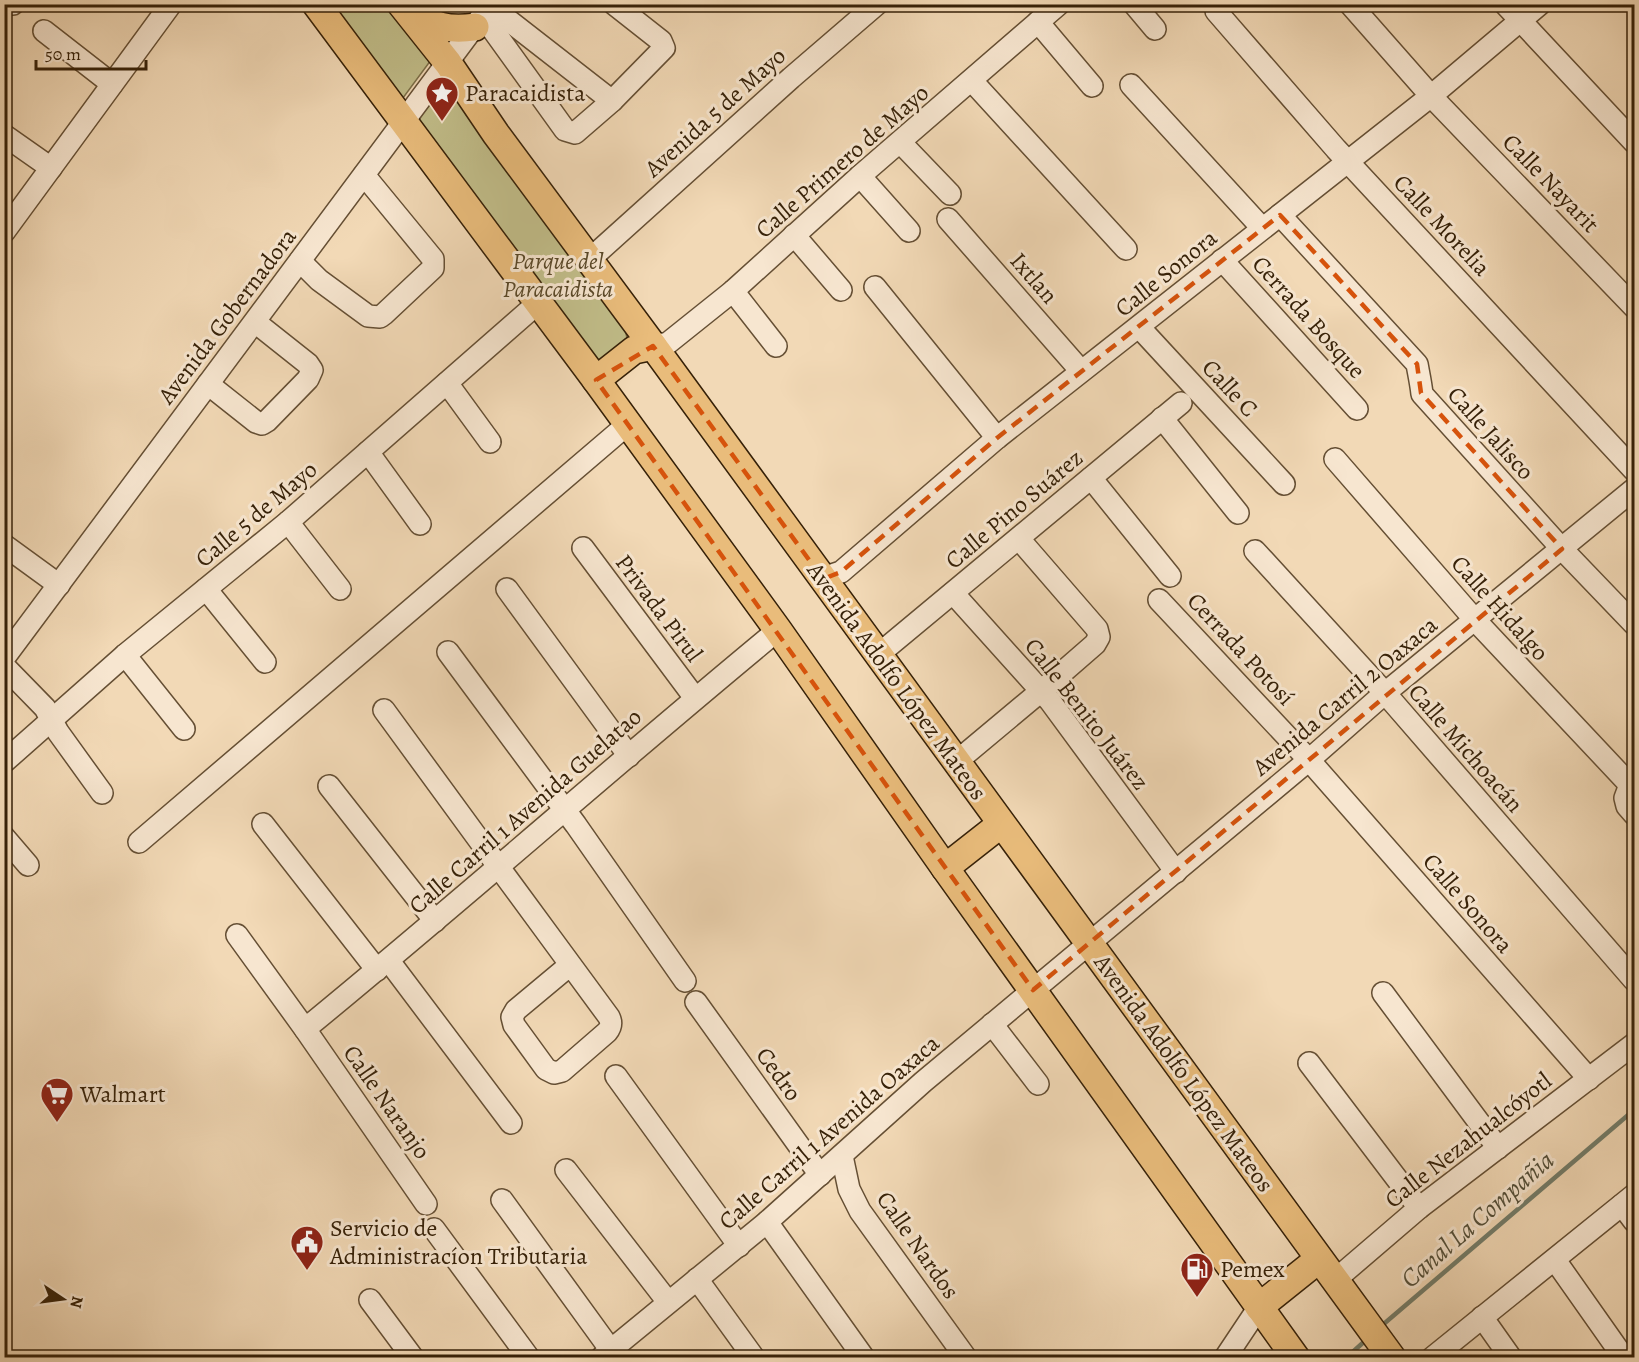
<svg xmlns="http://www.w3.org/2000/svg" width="1639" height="1362" viewBox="0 0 1639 1362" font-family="Alegreya,serif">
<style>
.green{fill:#c1bd89;stroke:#7c6f48;stroke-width:1.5}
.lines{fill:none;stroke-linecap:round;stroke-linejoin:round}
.stream{stroke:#737d6a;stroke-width:4.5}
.minor-casing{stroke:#654f34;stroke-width:24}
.major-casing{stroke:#362108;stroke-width:30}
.minor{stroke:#f7e6d0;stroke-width:21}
.major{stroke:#e9bc7b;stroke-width:27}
.marked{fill:none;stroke:#d6530c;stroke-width:4.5;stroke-dasharray:12 8;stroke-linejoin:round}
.labels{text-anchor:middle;stroke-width:6;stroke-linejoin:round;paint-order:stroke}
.poi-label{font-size:24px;fill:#362108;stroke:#f7e6d0;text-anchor:start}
.street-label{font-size:24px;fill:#362108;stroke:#f7e6d0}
.park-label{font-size:24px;font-style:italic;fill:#594828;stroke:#f7e6d0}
.water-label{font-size:26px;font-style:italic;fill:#544f39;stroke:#f7e6d0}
</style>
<rect width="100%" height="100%" fill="#f2d9b6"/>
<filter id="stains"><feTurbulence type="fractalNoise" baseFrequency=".00333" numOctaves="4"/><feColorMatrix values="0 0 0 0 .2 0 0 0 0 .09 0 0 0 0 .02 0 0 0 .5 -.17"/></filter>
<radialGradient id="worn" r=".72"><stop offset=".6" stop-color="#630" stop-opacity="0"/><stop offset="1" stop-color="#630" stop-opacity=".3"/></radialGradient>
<g class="green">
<polygon points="331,5 388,5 431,60 400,102"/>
<polygon points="446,79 623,320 627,338 613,357 594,363 417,122"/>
</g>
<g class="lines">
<g class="stream">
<polyline points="1379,1328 1634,1110"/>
<polyline points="1346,1358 1366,1340"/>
</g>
<defs>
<g id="minor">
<polyline points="6,4 13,4"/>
<polyline points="1134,4 1155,29"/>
<polyline points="1350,4 1431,96 1634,307"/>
<polyline points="1505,4 1634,142"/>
<polyline points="490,6 612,101"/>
<polyline points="1216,11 1336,149 1634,470"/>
<polyline points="483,16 565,130 575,133 612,101 664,48 661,41 614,4"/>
<polyline points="1038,22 1092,86"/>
<polyline points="44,31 112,84"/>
<polyline points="972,81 1126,249"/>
<polyline points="1131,85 1262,228"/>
<polyline points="4,135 51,168"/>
<polyline points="901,143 950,194"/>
<polyline points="860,176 909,231"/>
<path d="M1280 215 1417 364C1419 375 1421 384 1422 394L1562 549 1634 624"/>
<polyline points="948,219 1081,371"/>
<polyline points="4,232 171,4"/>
<polyline points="794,235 841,290"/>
<polyline points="589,260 791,78 877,4"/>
<polyline points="1222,260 1357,409"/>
<polyline points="300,261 319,280 368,316 380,317 384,314 433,268 433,259 364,175"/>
<polyline points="875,287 997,438"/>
<polyline points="733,291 776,346"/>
<polyline points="1139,327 1284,484"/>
<polyline points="653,346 668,343 733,291 860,176 1059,4"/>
<polyline points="447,383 490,442"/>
<polyline points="208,384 256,422 262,424 267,421 308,379 312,370 308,364 255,322"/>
<polyline points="1162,418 1238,513"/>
<polyline points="368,452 420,524"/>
<polyline points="1335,459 1475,620 1632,787"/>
<polyline points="1091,478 1170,576"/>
<polyline points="288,522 340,589"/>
<polyline points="4,545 59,585"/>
<polyline points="583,548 695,698"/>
<polyline points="1255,551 1385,693 1634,980"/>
<polyline points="823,578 841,572 997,438 1431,96 1540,4"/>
<polyline points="206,589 265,662"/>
<polyline points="507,589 629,756"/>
<polyline points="953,593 1050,701 1176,872"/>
<polyline points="1159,600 1309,760 1589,1079"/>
<polyline points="448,652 576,825 685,981"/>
<polyline points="879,654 1181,403"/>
<polyline points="125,655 184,729"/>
<polyline points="4,658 491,4"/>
<polyline points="4,666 45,708 58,732 102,793"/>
<path d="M384 710 498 866C535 916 572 967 609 1017 612 1023 611 1027 607 1032L562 1071 554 1073 546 1069 514 1025 512 1017 516 1010 570 965"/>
<polyline points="4,762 125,655 288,522 538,303"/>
<polyline points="956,762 1041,691 1095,644 1099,637 1097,629 1019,539"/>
<polyline points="1634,785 1628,790 1625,798 1627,806 1634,814"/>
<polyline points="329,786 435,921"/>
<polyline points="263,824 377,970"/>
<polyline points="4,837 28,865"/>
<polyline points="139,842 628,424"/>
<polyline points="237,935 305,1029 426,1204"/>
<polyline points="389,961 511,1123"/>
<polyline points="1383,993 1498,1148"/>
<polyline points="696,1002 820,1175"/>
<polyline points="992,1024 1038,1084"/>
<path d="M305 1029C465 898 619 761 778 630"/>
<polyline points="1309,1063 1419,1208"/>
<polyline points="616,1076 739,1246"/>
<polyline points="842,1156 849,1189 860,1211 966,1358"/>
<polyline points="566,1170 668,1302"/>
<polyline points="502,1200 610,1349"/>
<polyline points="1622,1205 1634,1221"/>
<polyline points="767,1222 864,1358"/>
<polyline points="434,1229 529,1358"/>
<polyline points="1555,1260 1624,1358"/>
<polyline points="697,1279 754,1358"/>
<polyline points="1335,1280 1419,1208 1634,1044"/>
<polyline points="370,1300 413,1358"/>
<polyline points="1482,1317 1511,1358"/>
<polyline points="601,1358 767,1222 923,1082 1309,760 1385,693 1634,489"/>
<polyline points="1225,1358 1259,1307"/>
<polyline points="1432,1358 1634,1195"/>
</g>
<g id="major">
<polyline points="316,4 596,380 778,630 945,868 1296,1358"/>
<polyline points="401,4 448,63 496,134 651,343 1392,1358"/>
<path d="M411 12C434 26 447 31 475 27"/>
<polyline points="596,380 634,350 653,346"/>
<polyline points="945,868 1001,824"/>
<polyline points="1259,1307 1319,1259"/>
</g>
</defs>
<use href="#minor" class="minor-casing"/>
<use href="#major" class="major-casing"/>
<use href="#minor" class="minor"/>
<use href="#major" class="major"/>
</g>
<path class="marked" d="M1280 215 1417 364 1421 393 1562 549 1033 990 596 380 653 346 823 579 841 572 997 438Z"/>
<defs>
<symbol id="sight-pin" viewBox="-11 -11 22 30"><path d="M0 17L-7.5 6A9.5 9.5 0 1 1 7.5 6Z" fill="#8f2418" stroke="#f7e6d0"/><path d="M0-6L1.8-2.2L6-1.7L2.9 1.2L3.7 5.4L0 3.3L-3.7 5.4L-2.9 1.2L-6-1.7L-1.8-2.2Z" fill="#fff"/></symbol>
<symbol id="supermarket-pin" viewBox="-11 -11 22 30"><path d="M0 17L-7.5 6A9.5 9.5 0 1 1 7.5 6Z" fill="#8f2418" stroke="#f7e6d0"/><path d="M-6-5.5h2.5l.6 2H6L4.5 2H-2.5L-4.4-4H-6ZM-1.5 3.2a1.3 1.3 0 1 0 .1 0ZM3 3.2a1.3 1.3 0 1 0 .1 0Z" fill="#fff"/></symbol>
<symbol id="civic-pin" viewBox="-11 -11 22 30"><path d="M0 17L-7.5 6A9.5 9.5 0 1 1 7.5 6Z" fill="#8f2418" stroke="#f7e6d0"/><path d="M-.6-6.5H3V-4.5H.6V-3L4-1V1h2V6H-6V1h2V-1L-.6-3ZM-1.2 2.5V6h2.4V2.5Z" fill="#fff"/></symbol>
<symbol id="fuel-pin" viewBox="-11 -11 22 30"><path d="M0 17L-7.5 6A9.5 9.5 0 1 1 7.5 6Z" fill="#8f2418" stroke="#f7e6d0"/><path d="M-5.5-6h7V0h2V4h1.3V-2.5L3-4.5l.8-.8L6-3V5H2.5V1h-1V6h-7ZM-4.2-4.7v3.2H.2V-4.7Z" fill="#fff"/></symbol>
</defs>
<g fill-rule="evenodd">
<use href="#sight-pin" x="423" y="74" width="38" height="52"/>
<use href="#supermarket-pin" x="38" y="1075" width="38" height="52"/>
<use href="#civic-pin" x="288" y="1223" width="38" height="52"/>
<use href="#fuel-pin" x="1178" y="1250" width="38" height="52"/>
</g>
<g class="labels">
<g class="poi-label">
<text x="465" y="101">Paracaidista</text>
<text x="80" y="1102">Walmart</text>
<text x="330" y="1236">Servicio de<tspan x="330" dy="28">Administracíon Tributaria</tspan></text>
<text x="1220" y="1277">Pemex</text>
</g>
<g class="street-label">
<text transform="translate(715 112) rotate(-42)" y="8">Avenida 5 de Mayo</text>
<text transform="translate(842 161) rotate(-41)" y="8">Calle Primero de Mayo</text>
<text transform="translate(1551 183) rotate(46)" y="8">Calle Nayarit</text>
<text transform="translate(1442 225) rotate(47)" y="8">Calle Morelia</text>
<text transform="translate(1166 273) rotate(-39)" y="8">Calle Sonora</text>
<text transform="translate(1034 278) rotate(49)" y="8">Ixtlan</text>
<text transform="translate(227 316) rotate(-53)" y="8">Avenida Gobernadora</text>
<text transform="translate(1309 317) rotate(48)" y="8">Cerrada Bosque</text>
<text transform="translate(1230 388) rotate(47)" y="8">Calle C</text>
<text transform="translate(1491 433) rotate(48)" y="8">Calle Jalisco</text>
<text transform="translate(1014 509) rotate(-40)" y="8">Calle Pino Suárez</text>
<text transform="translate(256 514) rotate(-40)" y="8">Calle 5 de Mayo</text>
<text transform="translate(659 608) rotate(53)" y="8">Privada Pirul</text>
<text transform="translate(1500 608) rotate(48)" y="8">Calle Hidalgo</text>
<text transform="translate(1241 649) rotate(47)" y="8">Cerrada Potosí</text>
<text transform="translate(897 681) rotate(54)" y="8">Avenida Adolfo López Mateos</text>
<text transform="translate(1345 696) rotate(-40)" y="8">Avenida Carril 2 Oaxaca</text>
<text transform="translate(1087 714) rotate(52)" y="8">Calle Benito Juárez</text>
<text transform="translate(1466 748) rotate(49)" y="8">Calle Michoacán</text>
<text transform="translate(525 811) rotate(-41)" y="8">Calle Carril 1 Avenida Guelatao</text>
<text transform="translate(1468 903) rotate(49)" y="8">Calle Sonora</text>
<text transform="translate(1184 1073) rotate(54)" y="8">Avenida Adolfo López Mateos</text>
<text transform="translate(779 1074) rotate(54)" y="8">Cedro</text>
<text transform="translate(387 1102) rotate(55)" y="8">Calle Naranjo</text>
<text transform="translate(829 1132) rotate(-41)" y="8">Calle Carril 1 Avenida Oaxaca</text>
<text transform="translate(1468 1140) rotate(-38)" y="8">Calle Nezahualcóyotl</text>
<text transform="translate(918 1245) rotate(55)" y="8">Calle Nardos</text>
</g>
<g class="park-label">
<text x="558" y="269">Parque del<tspan x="558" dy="28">Paracaidista</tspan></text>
</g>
<g class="water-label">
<text transform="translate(1477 1219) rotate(-41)" y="9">Canal La Compañia</text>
</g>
</g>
<rect width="1639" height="1362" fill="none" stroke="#f2d9b6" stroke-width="24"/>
<rect x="6" y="6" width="1627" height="1350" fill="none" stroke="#362108" stroke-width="3"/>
<rect x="12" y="12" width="1615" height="1338" fill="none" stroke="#362108" stroke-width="1.5"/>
<g transform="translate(63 1299) rotate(103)" stroke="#f7e6d0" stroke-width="4.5" paint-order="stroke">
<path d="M0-4.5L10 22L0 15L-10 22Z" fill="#362108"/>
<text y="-9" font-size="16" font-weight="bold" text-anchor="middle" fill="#362108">N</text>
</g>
<path d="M36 60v9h110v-9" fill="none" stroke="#362108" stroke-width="3"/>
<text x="45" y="60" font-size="18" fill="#362108" stroke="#f7e6d0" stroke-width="4.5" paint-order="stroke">50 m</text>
<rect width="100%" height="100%" filter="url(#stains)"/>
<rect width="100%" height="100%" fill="url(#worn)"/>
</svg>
